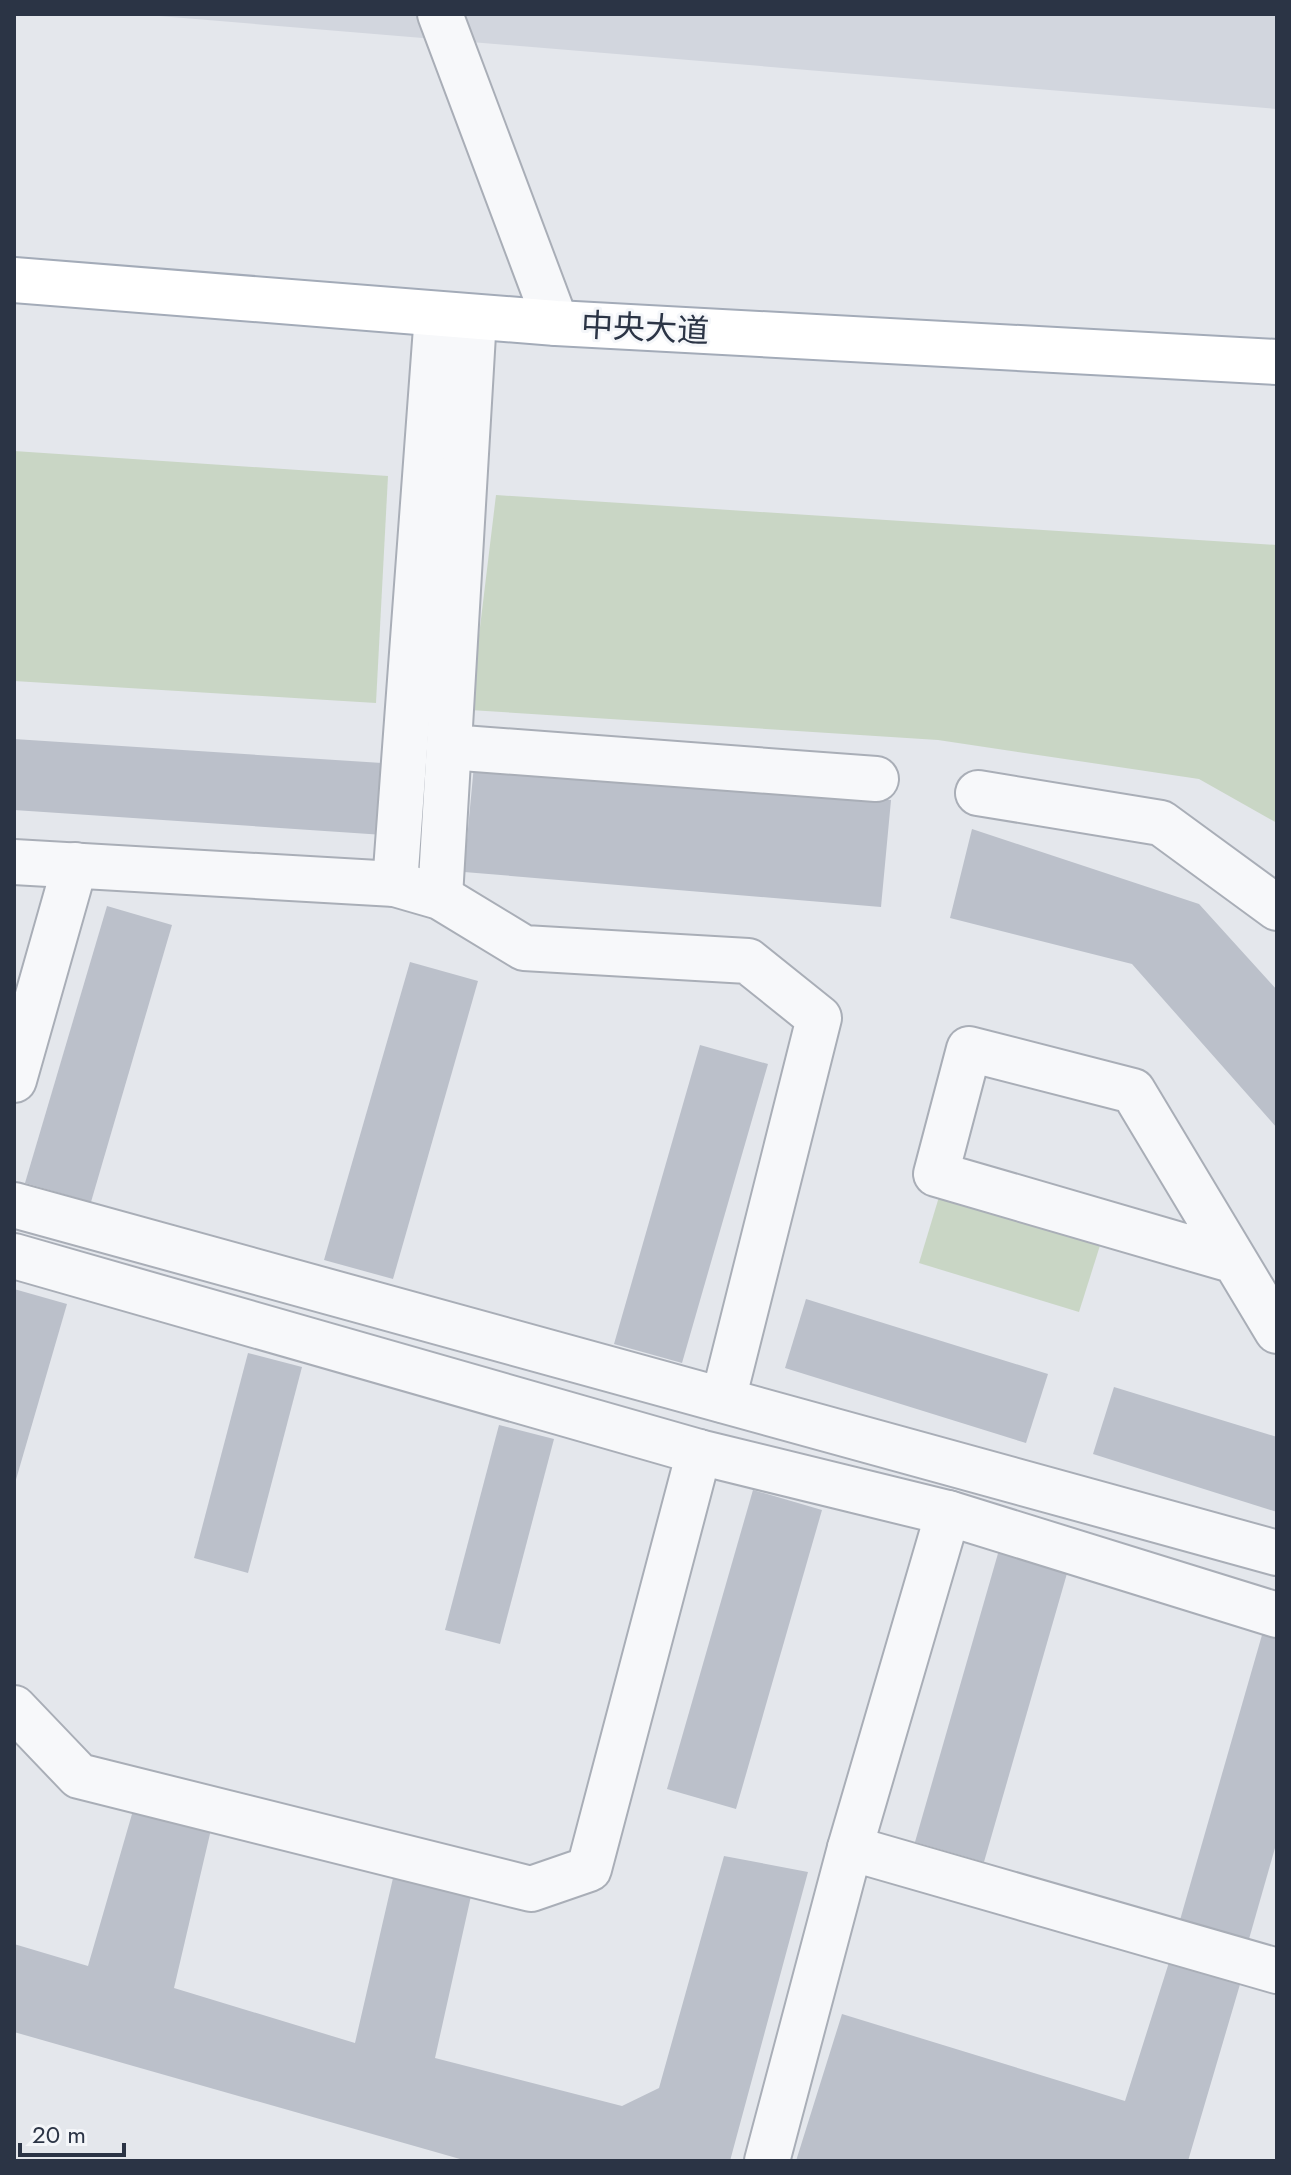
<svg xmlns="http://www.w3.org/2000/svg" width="1291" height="2175" viewBox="0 0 1291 2175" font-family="Jost,'Noto Sans SC',sans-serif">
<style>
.built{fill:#d2d6de}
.green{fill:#c9d6c5}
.building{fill:#bbc0ca}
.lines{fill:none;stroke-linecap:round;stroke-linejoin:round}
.minor-casing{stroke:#a9aeb7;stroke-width:48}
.major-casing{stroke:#a3abb8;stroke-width:48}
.minor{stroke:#f7f8fa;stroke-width:44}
.major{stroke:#fff;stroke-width:44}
.labels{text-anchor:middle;stroke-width:6;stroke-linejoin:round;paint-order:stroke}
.street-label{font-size:32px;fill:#2b3445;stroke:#f4f6f9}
</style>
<rect width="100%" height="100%" fill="#e4e7ec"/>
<polygon class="built" points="135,14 1277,14 1277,109"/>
<g class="green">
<polygon points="14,451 388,476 376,703 14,681"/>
<polygon points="496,495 1277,545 1277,823 1199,779 938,740 470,710"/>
<polygon points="942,1187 1103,1236 1079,1312 919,1263"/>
</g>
<g class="building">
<polygon points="14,739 382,763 384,835 14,810"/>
<polygon points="474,765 891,800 881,907 464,872"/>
<polygon points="972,829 1199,904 1277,990 1277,1128 1132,964 950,918"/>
<polygon points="107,906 172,925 91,1202 25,1183"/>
<polygon points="410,962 478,981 393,1279 324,1260"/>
<polygon points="700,1045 768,1064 682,1363 614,1344"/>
<polygon points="14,1289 67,1304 15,1483 14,1483"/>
<polygon points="806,1299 1048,1374 1026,1443 785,1368"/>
<polygon points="248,1353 302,1367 248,1573 194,1558"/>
<polygon points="1114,1387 1277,1437 1277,1512 1093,1454"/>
<polygon points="499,1425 554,1439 500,1644 445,1630"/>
<polygon points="753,1490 822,1510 736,1809 667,1789"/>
<polygon points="1001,1543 1070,1563 984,1862 915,1842"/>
<polygon points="1264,1628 1277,1631 1277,1841 1247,1946 1178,1927"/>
<polygon points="134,1807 213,1821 174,1988 355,2043 396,1865 473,1887 435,2058 622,2106 659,2088 724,1856 808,1872 730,2161 467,2161 14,2032 14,1944 88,1966"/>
<polygon points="1171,1956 1241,1981 1188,2161 796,2161 842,2014 1125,2101"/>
</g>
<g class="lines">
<defs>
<g id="minor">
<polyline points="440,14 556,323"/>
<polyline points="449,747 876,779"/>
<polyline points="978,793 1161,823 1277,908"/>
<polyline points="14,862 395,884 437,314"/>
<polyline points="395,884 440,897 524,948 748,961 819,1018 723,1400"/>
<polyline points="440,897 474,317"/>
<polyline points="14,1080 75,865"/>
<polyline points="14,1205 1277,1553"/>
<polyline points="14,1256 699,1452 948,1513 1277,1615"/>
<polyline points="1235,1261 936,1174 969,1049 1133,1091 1277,1331"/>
<polyline points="948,1513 850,1848 1277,1971"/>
<polyline points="14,1708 79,1776 531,1889 589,1869 699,1452"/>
<polyline points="767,2161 850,1848"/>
</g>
<polyline id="major" points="14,280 556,323 1277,362"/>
</defs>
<use href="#minor" class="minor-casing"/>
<use href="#major" class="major-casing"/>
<use href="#minor" class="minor"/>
<use href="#major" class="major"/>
</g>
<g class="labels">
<g class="street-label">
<text transform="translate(645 328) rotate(3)" y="11">中央大道</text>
</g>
</g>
<rect width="1291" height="2175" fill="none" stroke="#2b3445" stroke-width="32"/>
<path d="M20 2143v12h104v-12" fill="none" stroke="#2b3445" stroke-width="4"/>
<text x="32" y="2143" font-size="24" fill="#2b3445" stroke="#f4f6f9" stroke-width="6" paint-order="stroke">20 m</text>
</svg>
